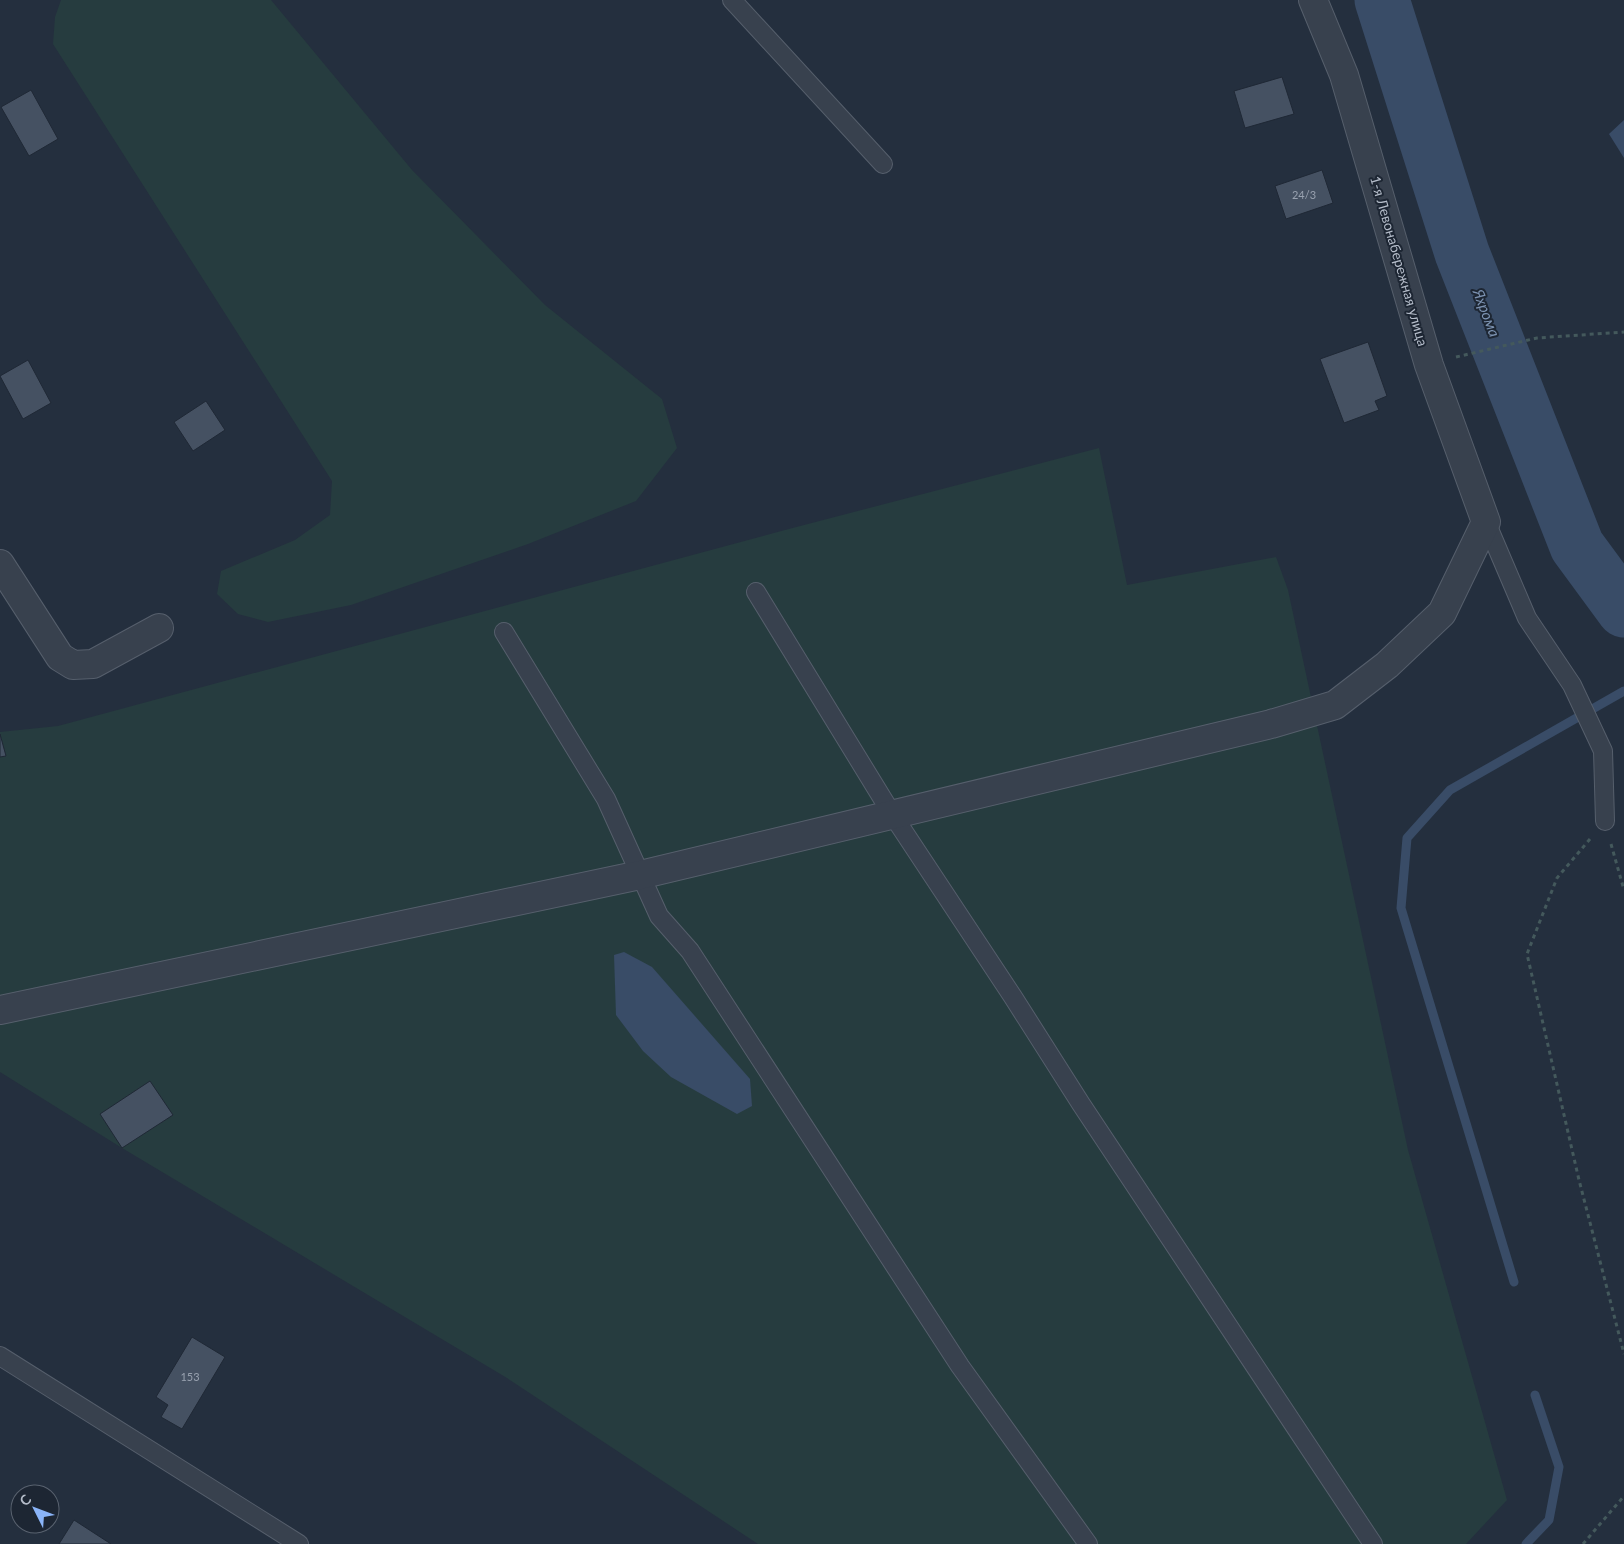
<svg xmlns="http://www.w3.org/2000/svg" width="1624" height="1544" viewBox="0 0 1624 1544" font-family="Lato,sans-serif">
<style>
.green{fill:#263c3f}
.water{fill:#394c67}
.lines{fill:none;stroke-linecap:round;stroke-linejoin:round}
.stream{stroke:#394c67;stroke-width:9}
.river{stroke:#394c67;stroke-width:55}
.building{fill:#455162;stroke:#1f2835}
.service-casing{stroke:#565f6c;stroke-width:20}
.minor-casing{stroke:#565f6c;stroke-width:30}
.path{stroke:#44595c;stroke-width:3;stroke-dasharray:4 4;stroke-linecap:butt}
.service{stroke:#38414e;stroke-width:18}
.minor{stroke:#38414e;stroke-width:28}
.labels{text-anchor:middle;stroke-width:4;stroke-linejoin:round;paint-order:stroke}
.number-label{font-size:11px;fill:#98a1af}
.street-label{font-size:14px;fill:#b4bcc9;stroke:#1d2633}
.water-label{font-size:15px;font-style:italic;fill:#7c92b1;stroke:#1d2633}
</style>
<rect width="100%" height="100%" fill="#242f3e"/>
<g class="green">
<polygon points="61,0 271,0 412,170 545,305 662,399 677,448 636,501 528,544 351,605 268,622 238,614 217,594 221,571 295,540 330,515 332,481 53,44 55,17"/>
<polygon points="1099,448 1127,585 1276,557 1288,590 1408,1150 1507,1500 1466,1544 758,1544 507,1378 122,1148 0,1072 0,732 58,726 785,530"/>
</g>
<g class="water">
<polygon points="1624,120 1624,158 1609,134"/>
<polygon points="624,952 652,967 750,1079 752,1106 737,1114 671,1077 643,1051 616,1015 614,955"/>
</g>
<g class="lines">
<g class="stream">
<polyline points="1514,1282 1401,908 1407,838 1450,790 1624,691"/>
<polyline points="1526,1544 1549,1520 1559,1467 1535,1395"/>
</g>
<polyline class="river" points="1382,0 1462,253 1577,546 1624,610"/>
</g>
<g class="building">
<polygon points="1282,77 1294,114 1245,128 1234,91"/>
<polygon points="31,90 58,139 29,156 1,107"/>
<polygon points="1322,170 1333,203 1286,219 1275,186"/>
<polygon points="1368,342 1387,396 1375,401 1379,410 1344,423 1320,359"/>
<polygon points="28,360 51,403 23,419 0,376"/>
<polygon points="206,401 225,430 193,451 174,422"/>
<polygon points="0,734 6,756 0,757"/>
<polygon points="150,1081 173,1115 122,1148 100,1114"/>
<polygon points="192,1337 225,1357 182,1429 161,1417 168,1405 156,1397"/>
<polygon points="74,1520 111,1544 59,1544"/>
</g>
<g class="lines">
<defs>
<g id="service">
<polyline points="732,0 883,164"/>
<polyline points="1486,522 1527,618 1572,685 1603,751 1605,821"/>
<polyline points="756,592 892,814 1013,997 1081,1104 1373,1544"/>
<polyline points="504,632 606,799 659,916 690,951 960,1366 1088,1544"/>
<polyline points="0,1356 299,1544"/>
</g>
<g id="minor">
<polyline points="0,564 60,657 73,665 93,664 159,628"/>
<polyline points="0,1010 640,875 1271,724 1335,705 1387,665 1442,613 1486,522 1429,365 1344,75 1313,0"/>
</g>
</defs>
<use href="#service" class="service-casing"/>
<use href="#minor" class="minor-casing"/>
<g class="path">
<polyline points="1456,357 1537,338 1624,332"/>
<polyline points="1590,839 1557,878 1527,954 1579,1180 1624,1354"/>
<polyline points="1611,844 1624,890"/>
<polyline points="1583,1544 1624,1496"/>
</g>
<use href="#service" class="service"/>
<use href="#minor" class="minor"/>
</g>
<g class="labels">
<g class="number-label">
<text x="1304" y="199">24/3</text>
<text x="190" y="1381">153</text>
</g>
<g class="street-label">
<text transform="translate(1399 261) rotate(74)" y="5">1-я Левонабережная улица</text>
</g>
<g class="water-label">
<text transform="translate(1486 313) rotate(69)" y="5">Яхрома</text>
</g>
</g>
<g transform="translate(35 1509) rotate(312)"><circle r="24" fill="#1d2633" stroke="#59626f"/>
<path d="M0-4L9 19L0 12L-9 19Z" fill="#8ab4f8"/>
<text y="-8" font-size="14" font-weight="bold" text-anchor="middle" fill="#b4bcc9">С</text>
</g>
</svg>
